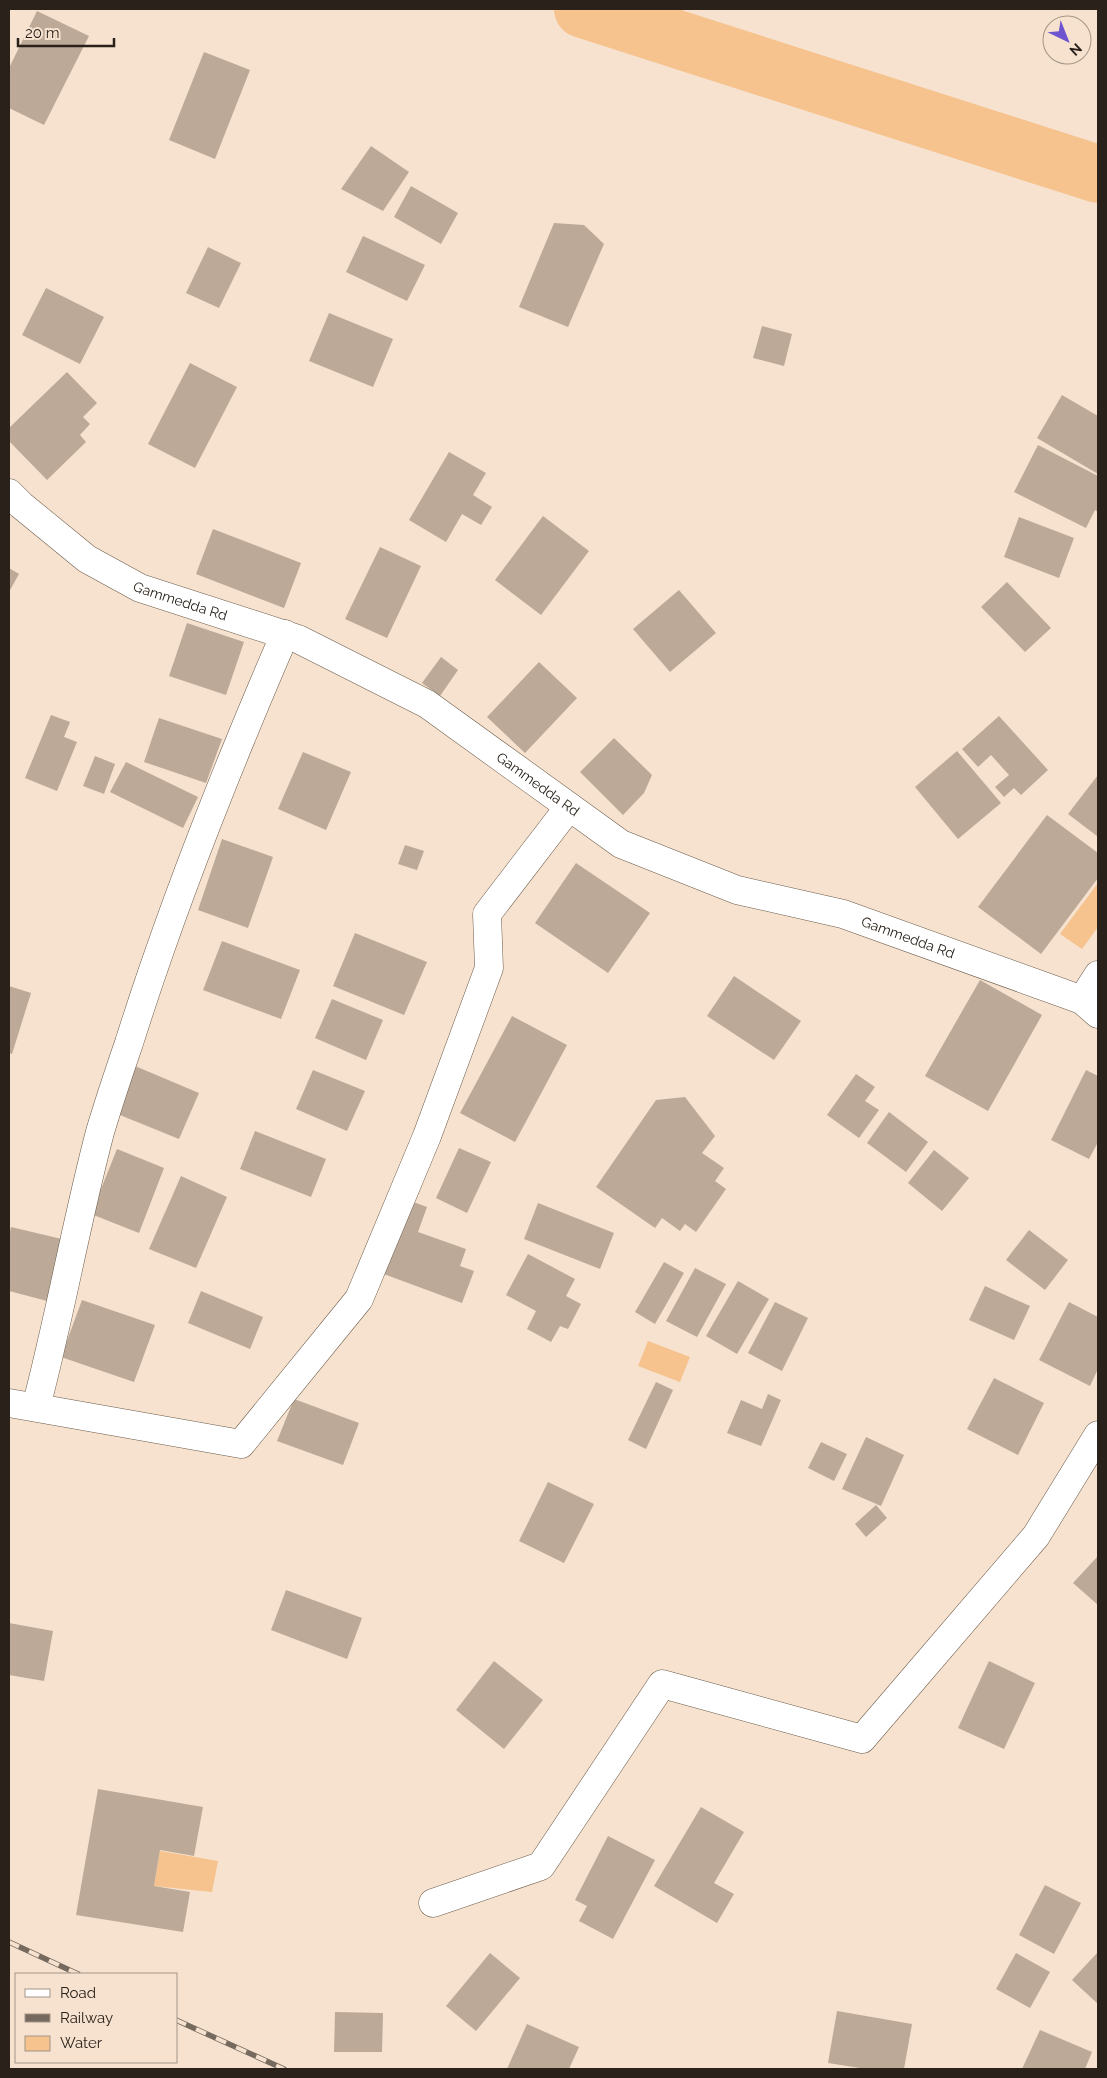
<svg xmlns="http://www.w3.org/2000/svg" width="1107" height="2078" viewBox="0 0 1107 2078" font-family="Raleway,sans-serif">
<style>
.water{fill:#f6c28d}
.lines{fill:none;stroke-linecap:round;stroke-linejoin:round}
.river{stroke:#f6c28d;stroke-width:58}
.building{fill:#bca997}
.street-casing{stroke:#6b5b4a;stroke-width:29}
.street{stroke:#fff;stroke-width:28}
.rail-casing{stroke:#766a5e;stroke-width:5.5}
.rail{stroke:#f6e2cf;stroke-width:4;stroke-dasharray:11;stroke-linecap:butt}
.labels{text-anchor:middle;stroke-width:4;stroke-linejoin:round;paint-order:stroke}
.street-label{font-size:14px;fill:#29211a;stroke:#f6e2cf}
</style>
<rect width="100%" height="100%" fill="#f6e2cf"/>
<g class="water">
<polygon points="1098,883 1098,927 1082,949 1060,934"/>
<polygon points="648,1341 690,1357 680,1382 638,1366"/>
<polygon points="160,1851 218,1861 212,1892 154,1886"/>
</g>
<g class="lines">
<polyline class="river" points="583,9 1098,174"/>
</g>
<g class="building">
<polygon points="37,11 89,36 44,125 9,108 9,68"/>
<polygon points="204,52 250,70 215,159 169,140"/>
<polygon points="371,146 409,172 383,211 341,189"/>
<polygon points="411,186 458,213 441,244 394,217"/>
<polygon points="554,223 584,225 604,244 568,327 519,307"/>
<polygon points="363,236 425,265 407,301 346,272"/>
<polygon points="208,247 241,263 219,308 186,293"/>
<polygon points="46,288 104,317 80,364 22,335"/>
<polygon points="329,313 393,339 373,387 309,361"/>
<polygon points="762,326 792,334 784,366 753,358"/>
<polygon points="190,363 237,387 195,468 148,444"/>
<polygon points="67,372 97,403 83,417 90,424 80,435 86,442 47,480 9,441 9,428"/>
<polygon points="1062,395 1098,416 1098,474 1037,438"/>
<polygon points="1038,445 1098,476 1098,512 1095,510 1086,528 1014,492"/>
<polygon points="449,452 486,473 473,495 492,507 481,525 462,514 446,542 409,520"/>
<polygon points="543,516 589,551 541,615 495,580"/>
<polygon points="1019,517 1074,538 1059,578 1004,557"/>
<polygon points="213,529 301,563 284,608 196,574"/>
<polygon points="380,547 421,566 387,638 345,619"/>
<polygon points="9,568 19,574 9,592"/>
<polygon points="1007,582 1051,628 1025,652 981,607"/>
<polygon points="679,590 716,633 670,672 633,629"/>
<polygon points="187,623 244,642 226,695 169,676"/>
<polygon points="441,657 458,670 440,696 422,683"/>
<polygon points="539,662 577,698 525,753 487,717"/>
<polygon points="51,715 70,722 64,737 77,742 57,791 25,778"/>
<polygon points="999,716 1048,770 1021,795 1014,788 1004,797 995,787 1009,775 991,755 978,767 962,749"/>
<polygon points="159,718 222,739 206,783 144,762"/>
<polygon points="614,738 652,775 644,793 623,815 580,772"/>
<polygon points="957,751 1001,803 958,839 915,787"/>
<polygon points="303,752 351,772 326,830 278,809"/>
<polygon points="95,756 115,764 104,794 83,786"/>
<polygon points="126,762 198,797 183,828 110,792"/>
<polygon points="1098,775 1098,835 1097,836 1068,814"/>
<polygon points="1047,815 1098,853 1098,878 1041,954 978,907"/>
<polygon points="222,839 273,857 248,928 198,910"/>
<polygon points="405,845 424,851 417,870 398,864"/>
<polygon points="576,863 650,913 608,973 535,923"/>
<polygon points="355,933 427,962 404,1015 333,986"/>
<polygon points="222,941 300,970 281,1019 203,990"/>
<polygon points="734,976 801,1021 774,1060 707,1016"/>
<polygon points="980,980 1042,1015 988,1111 925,1076"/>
<polygon points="9,986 31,993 12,1054 9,1053"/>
<polygon points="332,999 383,1020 366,1060 315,1038"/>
<polygon points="512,1016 567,1045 515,1142 460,1113"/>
<polygon points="135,1066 199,1093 179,1139 115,1113"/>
<polygon points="313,1070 365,1091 347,1131 296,1109"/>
<polygon points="1086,1070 1098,1076 1098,1142 1089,1159 1051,1140"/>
<polygon points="856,1074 875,1087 865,1101 879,1110 859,1138 827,1115"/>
<polygon points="685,1097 715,1136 702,1153 724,1168 715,1181 726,1189 696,1232 685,1224 680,1231 662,1218 655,1228 596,1187 656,1100"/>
<polygon points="889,1112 928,1142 906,1172 867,1143"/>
<polygon points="255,1131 326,1159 311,1197 240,1169"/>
<polygon points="459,1148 491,1162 467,1213 436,1198"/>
<polygon points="117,1149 164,1168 139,1233 91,1214"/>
<polygon points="934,1150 969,1178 942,1211 908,1183"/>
<polygon points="181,1176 227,1197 196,1268 149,1249"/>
<polygon points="408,1200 427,1207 418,1232 466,1249 460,1266 474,1271 462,1303 381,1273"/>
<polygon points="538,1203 614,1233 600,1269 524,1239"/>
<polygon points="11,1227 66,1240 51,1302 9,1291 9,1236"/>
<polygon points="1029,1230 1068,1260 1045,1290 1006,1260"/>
<polygon points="528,1254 575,1279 566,1296 581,1304 568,1329 560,1326 551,1342 527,1329 536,1311 506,1295"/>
<polygon points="664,1262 684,1273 655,1324 635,1312"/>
<polygon points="695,1268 726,1284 697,1337 666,1321"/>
<polygon points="738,1281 769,1299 737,1354 706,1336"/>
<polygon points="985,1286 1030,1306 1014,1340 969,1320"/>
<polygon points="201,1291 263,1317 250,1349 188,1323"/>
<polygon points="82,1300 155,1325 134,1382 61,1357"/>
<polygon points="775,1302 808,1318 782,1371 748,1353"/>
<polygon points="1069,1302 1098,1317 1098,1369 1090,1386 1039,1360"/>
<polygon points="994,1378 1044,1403 1018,1455 967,1429"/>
<polygon points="656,1382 673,1390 646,1449 628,1440"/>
<polygon points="768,1394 781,1400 761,1446 727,1433 741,1400 762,1409"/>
<polygon points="294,1399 359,1423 343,1465 277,1441"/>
<polygon points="866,1437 904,1455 881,1506 842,1489"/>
<polygon points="821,1442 847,1454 834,1481 808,1468"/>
<polygon points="548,1482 594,1504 564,1563 519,1541"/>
<polygon points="876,1505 887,1518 866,1537 855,1524"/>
<polygon points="1098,1556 1098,1605 1073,1583"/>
<polygon points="286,1590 362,1618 347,1659 271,1630"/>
<polygon points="9,1623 53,1631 44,1681 9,1675"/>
<polygon points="494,1661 543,1700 504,1749 456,1710"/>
<polygon points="989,1661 1035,1683 1004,1749 958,1728"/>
<polygon points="98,1789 203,1807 194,1856 160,1850 154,1886 190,1892 183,1932 76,1915"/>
<polygon points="701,1807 744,1832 714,1883 734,1894 717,1923 654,1886"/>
<polygon points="608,1836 655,1860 613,1939 579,1921 587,1906 575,1900"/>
<polygon points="1045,1885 1081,1903 1054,1954 1019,1935"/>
<polygon points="1098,1952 1098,2004 1072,1980"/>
<polygon points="490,1953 520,1978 476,2031 446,2006"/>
<polygon points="1016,1953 1050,1972 1030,2008 996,1989"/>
<polygon points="837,2011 912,2024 904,2069 866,2069 828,2063"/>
<polygon points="335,2012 383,2013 382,2052 334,2052"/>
<polygon points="527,2024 579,2047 569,2069 507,2069"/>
<polygon points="1040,2030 1092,2052 1085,2069 1022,2069"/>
</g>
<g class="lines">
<defs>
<g id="street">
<path id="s1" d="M9 493 21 505 87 559 140 588 298 639 427 704 621 844 737 890 843 914 1082 1000 1098 1014"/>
<polyline points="1082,1000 1098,975"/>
<polyline points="9,1403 241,1444 359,1299 427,1136 489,968 487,914 569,807"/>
<path d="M36 1407C60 1316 76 1223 100 1132 109 1102 119 1072 129 1043 173 903 227 768 285 634"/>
<polyline points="433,1903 541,1866 662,1684 862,1739 1036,1536 1098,1435"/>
</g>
</defs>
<use href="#street" class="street-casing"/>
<use href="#street" class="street"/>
<defs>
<g id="rail">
<polyline points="9,1942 78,1974"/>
<polyline points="176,2020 284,2069"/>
</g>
</defs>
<use href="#rail" class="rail-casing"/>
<use href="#rail" class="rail"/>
</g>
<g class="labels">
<g class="street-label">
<text dy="5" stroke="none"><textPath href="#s1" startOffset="205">Gammedda Rd</textPath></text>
<text dy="5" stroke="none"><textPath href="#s1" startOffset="610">Gammedda Rd</textPath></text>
<text dy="5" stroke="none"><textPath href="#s1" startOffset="1015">Gammedda Rd</textPath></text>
</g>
</g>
<rect width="1107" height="2078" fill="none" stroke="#29211a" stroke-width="20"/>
<rect x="15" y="1973" width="162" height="90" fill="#f6e2cf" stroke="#a49587"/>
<rect x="25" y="1989" width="25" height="8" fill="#ffffff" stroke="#a49587"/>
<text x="60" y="1998" font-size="15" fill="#29211a">Road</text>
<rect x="25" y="2014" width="25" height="8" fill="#766a5e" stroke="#a49587"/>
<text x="60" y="2023" font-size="15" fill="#29211a">Railway</text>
<rect x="25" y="2036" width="25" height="15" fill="#f6c28d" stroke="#a49587"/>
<text x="60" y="2048" font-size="15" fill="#29211a">Water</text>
<g transform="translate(1067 40) rotate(137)"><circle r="24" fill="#f6e2cf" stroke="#a49587"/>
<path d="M0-4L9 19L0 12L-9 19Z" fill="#6e55cf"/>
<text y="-8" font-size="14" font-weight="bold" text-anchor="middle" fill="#29211a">N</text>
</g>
<path d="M18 38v8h96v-8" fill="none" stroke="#29211a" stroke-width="2.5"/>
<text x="25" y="38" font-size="15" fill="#29211a" stroke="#f6e2cf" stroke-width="4" paint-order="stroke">20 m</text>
</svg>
